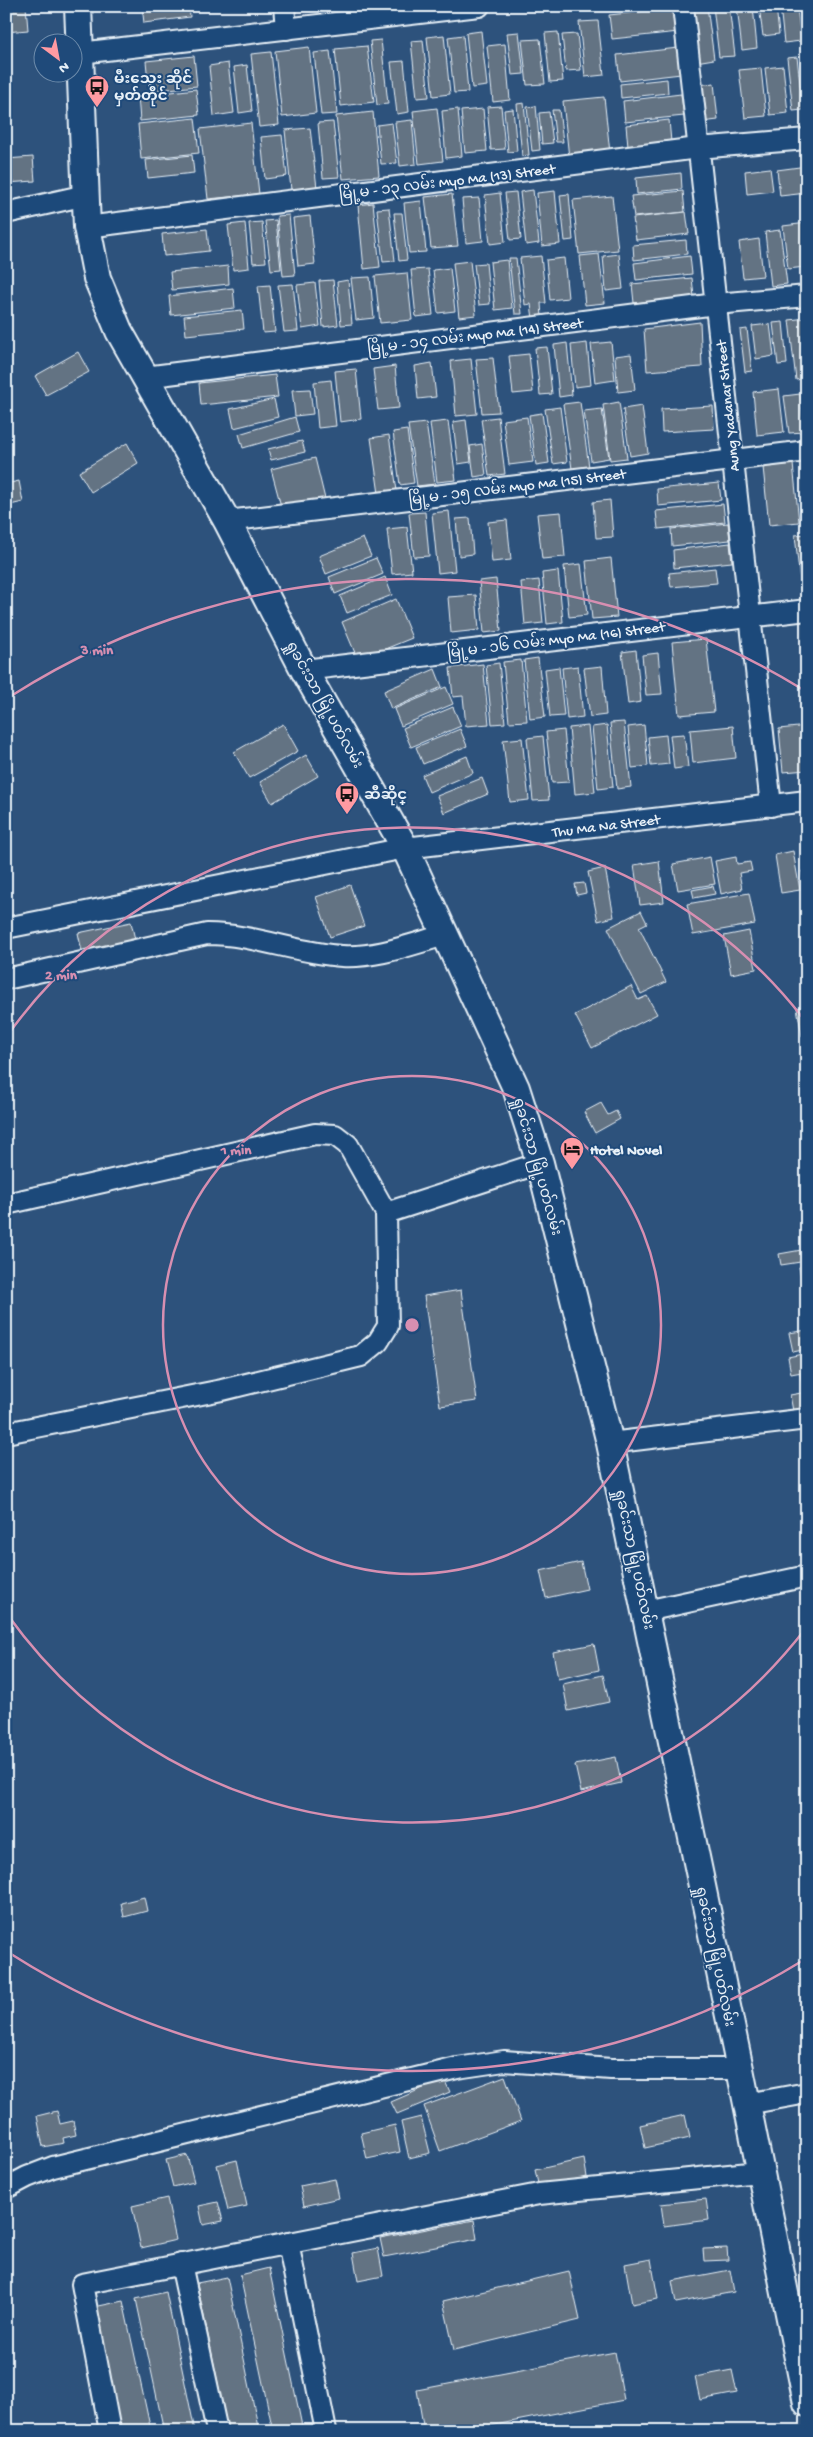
<svg xmlns="http://www.w3.org/2000/svg" width="813" height="2437" viewBox="0 0 813 2437" font-family="'Gochi Hand','Noto Sans Myanmar',sans-serif">
<style>
.building{fill:#647383;stroke:#e8f1f8}
.lines{fill:none;stroke-linecap:round;stroke-linejoin:round}
.minor-casing{stroke:#e8f1f8;stroke-width:24}
.major-casing{stroke:#e8f1f8;stroke-width:30}
.minor{stroke:#1f4a7a;stroke-width:20}
.major{stroke:#1f4a7a;stroke-width:26}
.ring{fill:none;stroke:#d78fb1;stroke-width:2.5}
.labels{text-anchor:middle;stroke-width:4;stroke-linejoin:round;paint-order:stroke}
.poi-label{font-size:15px;font-weight:bold;fill:#e8f1f8;stroke:#1f4a7a;text-anchor:start}
.street-label{font-size:15px;fill:#e8f1f8;stroke:#1f4a7a}
.centre{fill:#d78fb1;stroke:#1f4a7a;stroke-width:2.5}
.ring-label{font-size:15px;text-anchor:middle;font-weight:bold;fill:#d78fb1;stroke:#1f4a7a;stroke-width:4;stroke-linejoin:round;paint-order:stroke}
</style>
<rect width="100%" height="100%" fill="#2d527c"/>
<filter id="ink" filterUnits="userSpaceOnUse"><feTurbulence type="fractalNoise" baseFrequency=".02" numOctaves="2"/><feDisplacementMap in="SourceGraphic" scale="10" xChannelSelector="R" yChannelSelector="G"/><feConvolveMatrix kernelMatrix="1 2 1 2 8 2 1 2 1" color-interpolation-filters="sRGB"/></filter>
<g filter="url(#ink)">
<g class="building">
<polygon points="6,6 26,6 28,30 6,32"/>
<polygon points="142,6 189,6 190,17 144,23"/>
<polygon points="690,6 707,6 714,59 696,62"/>
<polygon points="713,6 729,6 735,56 719,57"/>
<polygon points="737,6 753,6 757,48 742,50"/>
<polygon points="759,6 776,6 779,34 763,36"/>
<polygon points="780,6 797,6 801,41 784,43"/>
<polygon points="676,8 679,32 612,39 609,15"/>
<polygon points="598,21 604,75 585,77 579,22"/>
<polygon points="481,31 487,86 472,88 466,33"/>
<polygon points="519,32 524,74 512,75 507,33"/>
<polygon points="558,32 563,81 550,82 545,33"/>
<polygon points="577,34 581,70 566,71 562,35"/>
<polygon points="444,35 450,94 433,96 427,37"/>
<polygon points="463,35 468,92 454,93 448,37"/>
<polygon points="540,39 545,84 527,85 522,40"/>
<polygon points="381,40 388,104 377,105 370,41"/>
<polygon points="423,40 429,97 417,98 411,41"/>
<polygon points="505,44 510,100 493,102 487,46"/>
<polygon points="367,46 374,102 341,106 335,49"/>
<polygon points="309,47 316,113 282,117 275,51"/>
<polygon points="678,48 681,74 620,81 617,55"/>
<polygon points="330,51 337,114 321,115 314,53"/>
<polygon points="271,52 279,125 259,127 251,54"/>
<polygon points="194,56 197,86 149,91 146,61"/>
<polygon points="797,57 803,110 793,111 787,58"/>
<polygon points="404,61 409,112 397,114 391,62"/>
<polygon points="228,63 234,113 214,116 209,66"/>
<polygon points="802,64 807,64 807,109"/>
<polygon points="247,65 252,111 239,113 234,67"/>
<polygon points="783,66 788,113 770,115 765,68"/>
<polygon points="761,68 766,116 745,118 739,70"/>
<polygon points="667,79 668,93 621,98 620,84"/>
<polygon points="714,83 718,120 702,122 698,85"/>
<polygon points="196,89 199,115 140,121 138,96"/>
<polygon points="681,94 684,116 625,122 623,101"/>
<polygon points="604,97 610,153 569,158 563,101"/>
<polygon points="524,103 529,155 522,156 517,104"/>
<polygon points="501,106 505,149 491,150 487,107"/>
<polygon points="536,106 540,150 532,151 527,107"/>
<polygon points="437,108 443,161 419,164 413,111"/>
<polygon points="458,109 462,156 446,158 442,111"/>
<polygon points="483,109 487,151 465,153 461,111"/>
<polygon points="513,109 517,151 508,152 504,110"/>
<polygon points="552,110 559,110 563,142 556,142"/>
<polygon points="373,112 379,176 343,179 336,116"/>
<polygon points="549,112 553,143 542,144 539,113"/>
<polygon points="195,118 199,153 141,159 138,124"/>
<polygon points="412,120 416,164 400,166 395,122"/>
<polygon points="669,120 671,142 628,147 626,125"/>
<polygon points="333,122 339,177 323,178 318,123"/>
<polygon points="251,123 259,194 208,199 200,129"/>
<polygon points="392,123 397,163 381,164 377,125"/>
<polygon points="310,128 317,188 291,190 285,130"/>
<polygon points="282,135 287,176 265,179 261,137"/>
<polygon points="192,155 194,173 148,178 146,160"/>
<polygon points="33,157 35,181 6,183 6,159"/>
<polygon points="807,166 807,193 780,196 777,170"/>
<polygon points="770,168 773,191 747,194 745,171"/>
<polygon points="681,173 682,189 637,194 636,178"/>
<polygon points="533,190 539,243 526,245 520,192"/>
<polygon points="555,191 560,244 542,246 537,193"/>
<polygon points="683,191 685,212 634,217 631,196"/>
<polygon points="516,192 521,239 510,240 505,193"/>
<polygon points="500,193 505,242 490,244 485,195"/>
<polygon points="452,194 458,246 431,248 425,197"/>
<polygon points="569,194 573,240 565,241 560,195"/>
<polygon points="612,196 618,250 579,254 573,200"/>
<polygon points="479,198 483,241 466,243 462,199"/>
<polygon points="421,201 426,252 409,253 404,203"/>
<polygon points="373,203 380,267 364,269 358,205"/>
<polygon points="389,208 395,261 383,262 377,209"/>
<polygon points="686,212 689,234 636,240 633,218"/>
<polygon points="394,213 402,213 407,260 399,261"/>
<polygon points="289,215 295,275 283,276 277,216"/>
<polygon points="310,216 315,264 298,266 293,218"/>
<polygon points="276,220 281,269 271,270 265,221"/>
<polygon points="262,222 266,262 253,263 249,223"/>
<polygon points="245,223 249,268 233,270 228,225"/>
<polygon points="807,223 807,281 805,267 788,269 783,226"/>
<polygon points="207,229 209,251 164,256 162,234"/>
<polygon points="780,230 787,284 771,286 765,232"/>
<polygon points="759,239 763,276 743,278 739,242"/>
<polygon points="686,240 687,254 634,260 633,245"/>
<polygon points="599,254 605,303 585,305 580,256"/>
<polygon points="619,254 623,289 606,291 603,256"/>
<polygon points="541,256 546,303 541,303 542,318 533,319 531,304 525,305 520,258"/>
<polygon points="690,256 692,274 636,280 634,263"/>
<polygon points="509,258 516,258 522,314 515,314"/>
<polygon points="564,258 568,298 550,300 546,260"/>
<polygon points="507,260 512,308 495,310 490,262"/>
<polygon points="470,261 476,315 459,317 453,263"/>
<polygon points="486,263 490,304 479,305 474,264"/>
<polygon points="228,266 229,284 172,290 170,272"/>
<polygon points="450,268 455,311 438,313 433,270"/>
<polygon points="428,269 433,315 416,317 411,270"/>
<polygon points="407,273 412,320 380,323 375,276"/>
<polygon points="370,277 374,318 356,320 351,278"/>
<polygon points="692,278 694,297 634,303 632,284"/>
<polygon points="333,280 338,325 323,327 319,281"/>
<polygon points="348,280 352,324 341,325 337,282"/>
<polygon points="315,283 320,326 302,329 297,285"/>
<polygon points="293,284 298,331 284,332 278,285"/>
<polygon points="270,285 275,332 263,333 258,286"/>
<polygon points="233,288 235,308 171,315 169,296"/>
<polygon points="242,310 244,329 186,335 184,316"/>
<polygon points="807,318 807,378 796,380 789,320"/>
<polygon points="700,322 702,367 647,371 644,329"/>
<polygon points="783,322 787,364 778,365 773,323"/>
<polygon points="770,324 774,356 756,359 752,326"/>
<polygon points="747,329 752,371 745,372 740,330"/>
<polygon points="611,342 615,380 595,383 591,344"/>
<polygon points="567,343 572,395 559,397 554,345"/>
<polygon points="587,343 591,385 575,387 571,345"/>
<polygon points="547,347 552,394 540,395 535,348"/>
<polygon points="78,352 89,372 46,395 35,376"/>
<polygon points="529,354 533,392 513,394 509,356"/>
<polygon points="631,354 635,390 618,392 615,356"/>
<polygon points="493,358 499,412 482,413 476,359"/>
<polygon points="471,359 477,414 456,416 451,361"/>
<polygon points="432,363 436,397 418,399 415,366"/>
<polygon points="395,366 399,408 378,410 373,369"/>
<polygon points="356,369 361,419 340,422 335,371"/>
<polygon points="275,375 278,397 201,405 199,383"/>
<polygon points="331,380 336,426 318,428 314,382"/>
<polygon points="310,389 313,414 295,416 292,390"/>
<polygon points="779,389 784,432 757,435 753,392"/>
<polygon points="800,394 804,432 789,433 784,396"/>
<polygon points="274,399 278,417 234,428 230,409"/>
<polygon points="580,402 589,467 572,469 563,404"/>
<polygon points="619,402 627,458 610,460 603,405"/>
<polygon points="642,406 648,453 630,456 623,409"/>
<polygon points="713,406 714,429 662,432 661,409"/>
<polygon points="560,407 567,462 553,464 545,409"/>
<polygon points="602,409 609,458 591,461 584,411"/>
<polygon points="542,413 549,463 536,465 529,415"/>
<polygon points="295,417 299,432 243,448 239,434"/>
<polygon points="498,417 505,474 489,476 481,419"/>
<polygon points="527,417 533,462 509,465 503,420"/>
<polygon points="466,420 471,462 458,464 453,422"/>
<polygon points="448,421 456,480 437,482 430,423"/>
<polygon points="426,423 435,484 417,486 408,425"/>
<polygon points="407,430 414,483 400,485 393,432"/>
<polygon points="389,435 397,491 379,494 371,438"/>
<polygon points="302,441 305,452 271,460 268,449"/>
<polygon points="127,443 138,463 91,492 79,472"/>
<polygon points="482,444 486,475 474,477 470,446"/>
<polygon points="315,458 325,499 282,510 271,469"/>
<polygon points="793,464 799,522 769,525 763,467"/>
<polygon points="19,481 23,502 6,506 6,484"/>
<polygon points="719,483 721,500 658,506 657,489"/>
<polygon points="610,500 613,537 596,538 593,502"/>
<polygon points="723,504 725,522 658,529 656,511"/>
<polygon points="449,511 455,571 438,573 432,513"/>
<polygon points="425,512 429,556 414,557 409,513"/>
<polygon points="561,512 565,557 542,559 537,514"/>
<polygon points="470,518 473,554 459,556 456,519"/>
<polygon points="507,520 511,560 492,562 488,522"/>
<polygon points="728,523 730,540 672,546 671,529"/>
<polygon points="407,527 412,572 392,574 387,529"/>
<polygon points="807,534 807,591 801,591 795,535"/>
<polygon points="363,538 371,556 326,574 319,556"/>
<polygon points="730,543 732,562 674,568 673,550"/>
<polygon points="376,558 383,574 335,594 329,577"/>
<polygon points="611,558 617,617 592,619 586,561"/>
<polygon points="581,564 587,615 569,617 564,566"/>
<polygon points="715,568 717,583 671,587 669,573"/>
<polygon points="558,571 563,622 547,624 542,573"/>
<polygon points="385,577 392,595 347,613 340,596"/>
<polygon points="496,579 501,631 484,633 479,581"/>
<polygon points="539,580 543,623 525,625 521,582"/>
<polygon points="476,595 479,630 451,633 448,597"/>
<polygon points="396,599 412,638 358,660 342,622"/>
<polygon points="706,639 714,712 679,715 672,642"/>
<polygon points="636,650 641,702 628,704 622,652"/>
<polygon points="658,653 662,694 646,695 642,655"/>
<polygon points="538,658 545,717 530,719 524,660"/>
<polygon points="521,660 527,721 509,722 503,662"/>
<polygon points="499,663 505,723 492,724 486,665"/>
<polygon points="483,664 489,724 466,726 463,696 453,697 450,668"/>
<polygon points="578,666 583,717 567,719 562,668"/>
<polygon points="602,666 606,715 590,717 584,668"/>
<polygon points="559,667 564,716 550,717 545,669"/>
<polygon points="435,669 442,687 391,709 384,691"/>
<polygon points="446,687 453,704 401,726 394,709"/>
<polygon points="453,707 461,726 411,747 403,728"/>
<polygon points="624,722 631,787 617,789 610,723"/>
<polygon points="283,724 298,751 249,778 234,752"/>
<polygon points="607,725 613,787 598,789 592,727"/>
<polygon points="644,725 648,766 632,768 628,727"/>
<polygon points="588,726 595,792 575,794 569,728"/>
<polygon points="733,726 736,758 693,763 690,730"/>
<polygon points="807,726 807,770 783,772 779,729"/>
<polygon points="460,729 467,746 423,764 416,747"/>
<polygon points="564,730 569,782 552,783 546,732"/>
<polygon points="684,734 688,767 674,769 670,735"/>
<polygon points="666,735 669,764 651,766 648,737"/>
<polygon points="543,736 549,800 533,801 527,738"/>
<polygon points="522,738 529,800 510,802 503,740"/>
<polygon points="306,755 318,776 272,803 260,782"/>
<polygon points="467,756 473,773 429,792 422,775"/>
<polygon points="482,778 488,794 444,813 437,796"/>
<polygon points="793,851 800,890 781,893 775,855"/>
<polygon points="710,857 715,884 678,890 673,864"/>
<polygon points="736,857 737,864 750,862 752,871 739,873 742,889 721,894 715,861"/>
<polygon points="659,861 664,902 640,905 634,865"/>
<polygon points="605,868 614,917 598,921 588,872"/>
<polygon points="807,870 807,895 802,871"/>
<polygon points="584,883 586,893 577,895 575,884"/>
<polygon points="350,885 364,926 330,937 316,897"/>
<polygon points="713,886 715,894 694,898 692,890"/>
<polygon points="749,893 755,924 693,935 687,904"/>
<polygon points="641,911 647,923 639,927 666,982 641,994 608,928"/>
<polygon points="131,922 136,944 83,956 78,933"/>
<polygon points="749,931 756,969 731,974 724,936"/>
<polygon points="631,986 638,1000 647,996 657,1014 592,1048 575,1015"/>
<polygon points="807,1006 807,1035 802,1036 797,1008"/>
<polygon points="601,1103 608,1115 616,1111 620,1119 595,1133 584,1112"/>
<polygon points="807,1249 807,1261 781,1265 779,1254"/>
<polygon points="807,1265 807,1302 805,1302 799,1267"/>
<polygon points="461,1290 477,1401 440,1406 424,1296"/>
<polygon points="807,1330 807,1349 793,1352 789,1333"/>
<polygon points="807,1353 807,1371 791,1374 788,1357"/>
<polygon points="807,1373 807,1387 803,1388 800,1374"/>
<polygon points="807,1392 807,1409 793,1411 790,1395"/>
<polygon points="581,1562 587,1589 546,1598 540,1571"/>
<polygon points="594,1644 599,1670 558,1679 553,1652"/>
<polygon points="603,1675 609,1702 568,1711 563,1684"/>
<polygon points="616,1757 621,1783 581,1792 575,1765"/>
<polygon points="144,1897 147,1911 124,1917 121,1903"/>
<polygon points="505,2076 521,2121 440,2151 424,2106"/>
<polygon points="444,2079 450,2092 397,2114 391,2102"/>
<polygon points="57,2111 60,2124 73,2121 76,2135 63,2138 64,2143 43,2147 37,2116"/>
<polygon points="685,2115 690,2138 645,2148 640,2125"/>
<polygon points="421,2117 430,2153 409,2158 401,2122"/>
<polygon points="395,2125 400,2152 367,2159 361,2133"/>
<polygon points="187,2155 194,2182 173,2187 166,2160"/>
<polygon points="584,2159 587,2177 539,2188 535,2170"/>
<polygon points="237,2160 247,2206 228,2210 217,2165"/>
<polygon points="335,2179 339,2198 304,2206 300,2186"/>
<polygon points="167,2198 176,2240 141,2248 132,2206"/>
<polygon points="706,2199 709,2220 664,2226 661,2204"/>
<polygon points="218,2202 223,2221 203,2225 199,2206"/>
<polygon points="474,2220 477,2239 384,2257 380,2238"/>
<polygon points="378,2248 383,2276 358,2281 353,2253"/>
<polygon points="727,2248 728,2260 704,2261 703,2249"/>
<polygon points="651,2259 658,2299 632,2304 625,2264"/>
<polygon points="269,2268 303,2431 273,2431 240,2275"/>
<polygon points="730,2270 734,2292 676,2303 672,2281"/>
<polygon points="569,2271 580,2320 454,2350 443,2301"/>
<polygon points="227,2277 259,2431 228,2431 197,2283"/>
<polygon points="166,2292 195,2431 164,2431 136,2299"/>
<polygon points="123,2301 151,2431 120,2431 94,2307"/>
<polygon points="615,2352 624,2400 464,2431 424,2431 417,2390"/>
<polygon points="732,2370 737,2393 700,2400 695,2377"/>
</g>
<g class="lines">
<defs>
<g id="minor">
<polyline points="284,6 286,29"/>
<polyline points="683,6 771,806"/>
<polyline points="80,53 479,6"/>
<polyline points="6,213 86,195"/>
<polyline points="87,227 698,148 807,139"/>
<polyline points="145,377 716,304 807,296"/>
<polyline points="227,521 807,451"/>
<polyline points="304,670 807,610"/>
<polyline points="6,928 405,848 807,801"/>
<path d="M6 979 207 934C253 934 296 953 342 956 377 958 412 944 445 935"/>
<polyline points="6,1204 315,1134 335,1135 348,1145 386,1213"/>
<polyline points="6,1433 222,1390 361,1356 378,1342 388,1326 386,1213 540,1163"/>
<polyline points="610,1443 807,1419"/>
<polyline points="646,1611 807,1576"/>
<polyline points="747,2104 807,2093"/>
<polyline points="6,2188 27,2177 53,2167 457,2068 504,2061 611,2069 740,2069"/>
<polyline points="288,2243 326,2431"/>
<polyline points="181,2264 217,2431"/>
<polyline points="110,2431 82,2284 539,2194 759,2172"/>
</g>
<polyline id="major" points="78,6 87,227 97,278 119,331 227,521 304,670 405,848 516,1088 540,1163 610,1443 740,2069 807,2403"/>
</defs>
<use href="#minor" class="minor-casing"/>
<use href="#major" class="major-casing"/>
<use href="#minor" class="minor"/>
<use href="#major" class="major"/>
</g>
</g>
<g class="ring">
<circle cx="412" cy="1325" r="249"/>
<path d="M806 1628A497 497 0 0 1 7 1614M7 1036A497 497 0 0 1 806 1022"/>
<path d="M802 1961A746 746 0 0 1 11 1954M11 696A746 746 0 0 1 802 689"/>
</g>
<defs>
<symbol id="bus-pin" viewBox="-11 -11 22 30"><path d="M0 17L-7.5 6A9.5 9.5 0 1 1 7.5 6Z" fill="#ff9aa2" stroke="#1f4a7a"/><path d="M-5-6H5V4H4V6H2V4H-2V6H-4V4H-5ZM-3.5-4V0h7V-4ZM-3.5 1.2v1.5H-2V1.2ZM2 1.2v1.5H3.5V1.2Z" fill="#111"/></symbol>
<symbol id="hotel-pin" viewBox="-11 -11 22 30"><path d="M0 17L-7.5 6A9.5 9.5 0 1 1 7.5 6Z" fill="#ff9aa2" stroke="#1f4a7a"/><path d="M-6-4.5h1.5V1H6V5H4.5V3h-9V5H-6ZM-4 0a1.8 1.8 0 1 1 3.6 0ZM.5 0V-2.5h3Q6-2.5 6 0Z" fill="#111"/></symbol>
</defs>
<g fill-rule="evenodd">
<use href="#bus-pin" x="83" y="73" width="28" height="38"/>
<use href="#bus-pin" x="333" y="780" width="28" height="38"/>
<use href="#hotel-pin" x="558" y="1135" width="28" height="38"/>
</g>
<g class="labels">
<g class="poi-label">
<text x="114" y="83">မီးသွေး ဆိုင်<tspan x="114" dy="17">မှတ်တိုင်</tspan></text>
<text x="364" y="799">ဆီဆိုင္</text>
<text x="590" y="1154">Hotel Novel</text>
</g>
<g class="street-label">
<text transform="translate(447 181) rotate(-7)" y="5">မြို့မ - ၁၃ လမ်း Myo Ma (13) Street</text>
<text transform="translate(475 335) rotate(-7)" y="5">မြို့မ - ၁၄ လမ်း Myo Ma (14) Street</text>
<text transform="translate(727 406) rotate(-96)" y="5">Aung Yadanar Street</text>
<text transform="translate(517 486) rotate(-7)" y="5">မြို့မ - ၁၅ လမ်း Myo Ma (15) Street</text>
<text transform="translate(556 639) rotate(-7)" y="5">မြို့မ - ၁၆ လမ်း Myo Ma (16) Street</text>
<text transform="translate(325 704) rotate(61)" y="5">ရှုခင်းသာ မြို့ပတ်လမ်း</text>
<text transform="translate(606 825) rotate(-7)" y="5">Thu Ma Na Street</text>
<text transform="translate(538 1166) rotate(74)" y="5">ရှုခင်းသာ မြို့ပတ်လမ်း</text>
<text transform="translate(635 1559) rotate(78)" y="5">ရှုခင်းသာ မြို့ပတ်လမ်း</text>
<text transform="translate(716 1956) rotate(78)" y="5">ရှုခင်းသာ မြို့ပတ်လမ်း</text>
</g>
</g>
<circle cx="412" cy="1325" r="8" class="centre"/>
<g class="ring-label">
<text x="97" y="654">3 min</text>
<text x="61" y="979">2 min</text>
<text x="236" y="1154">1 min</text>
</g>
<rect width="813" height="2437" fill="none" stroke="#1f4a7a" stroke-width="25"/>
<rect x="12" y="12" width="788" height="2412" fill="none" stroke="#e8f1f8" stroke-width="2" filter="url(#ink)"/>
<g transform="translate(58 58) rotate(148)"><circle r="24" fill="#1f4a7a" stroke="#6f8dac"/>
<path d="M0-4L9 19L0 12L-9 19Z" fill="#ff9aa2"/>
<text y="-8" font-size="14" font-weight="bold" text-anchor="middle" fill="#e8f1f8">N</text>
</g>
</svg>
